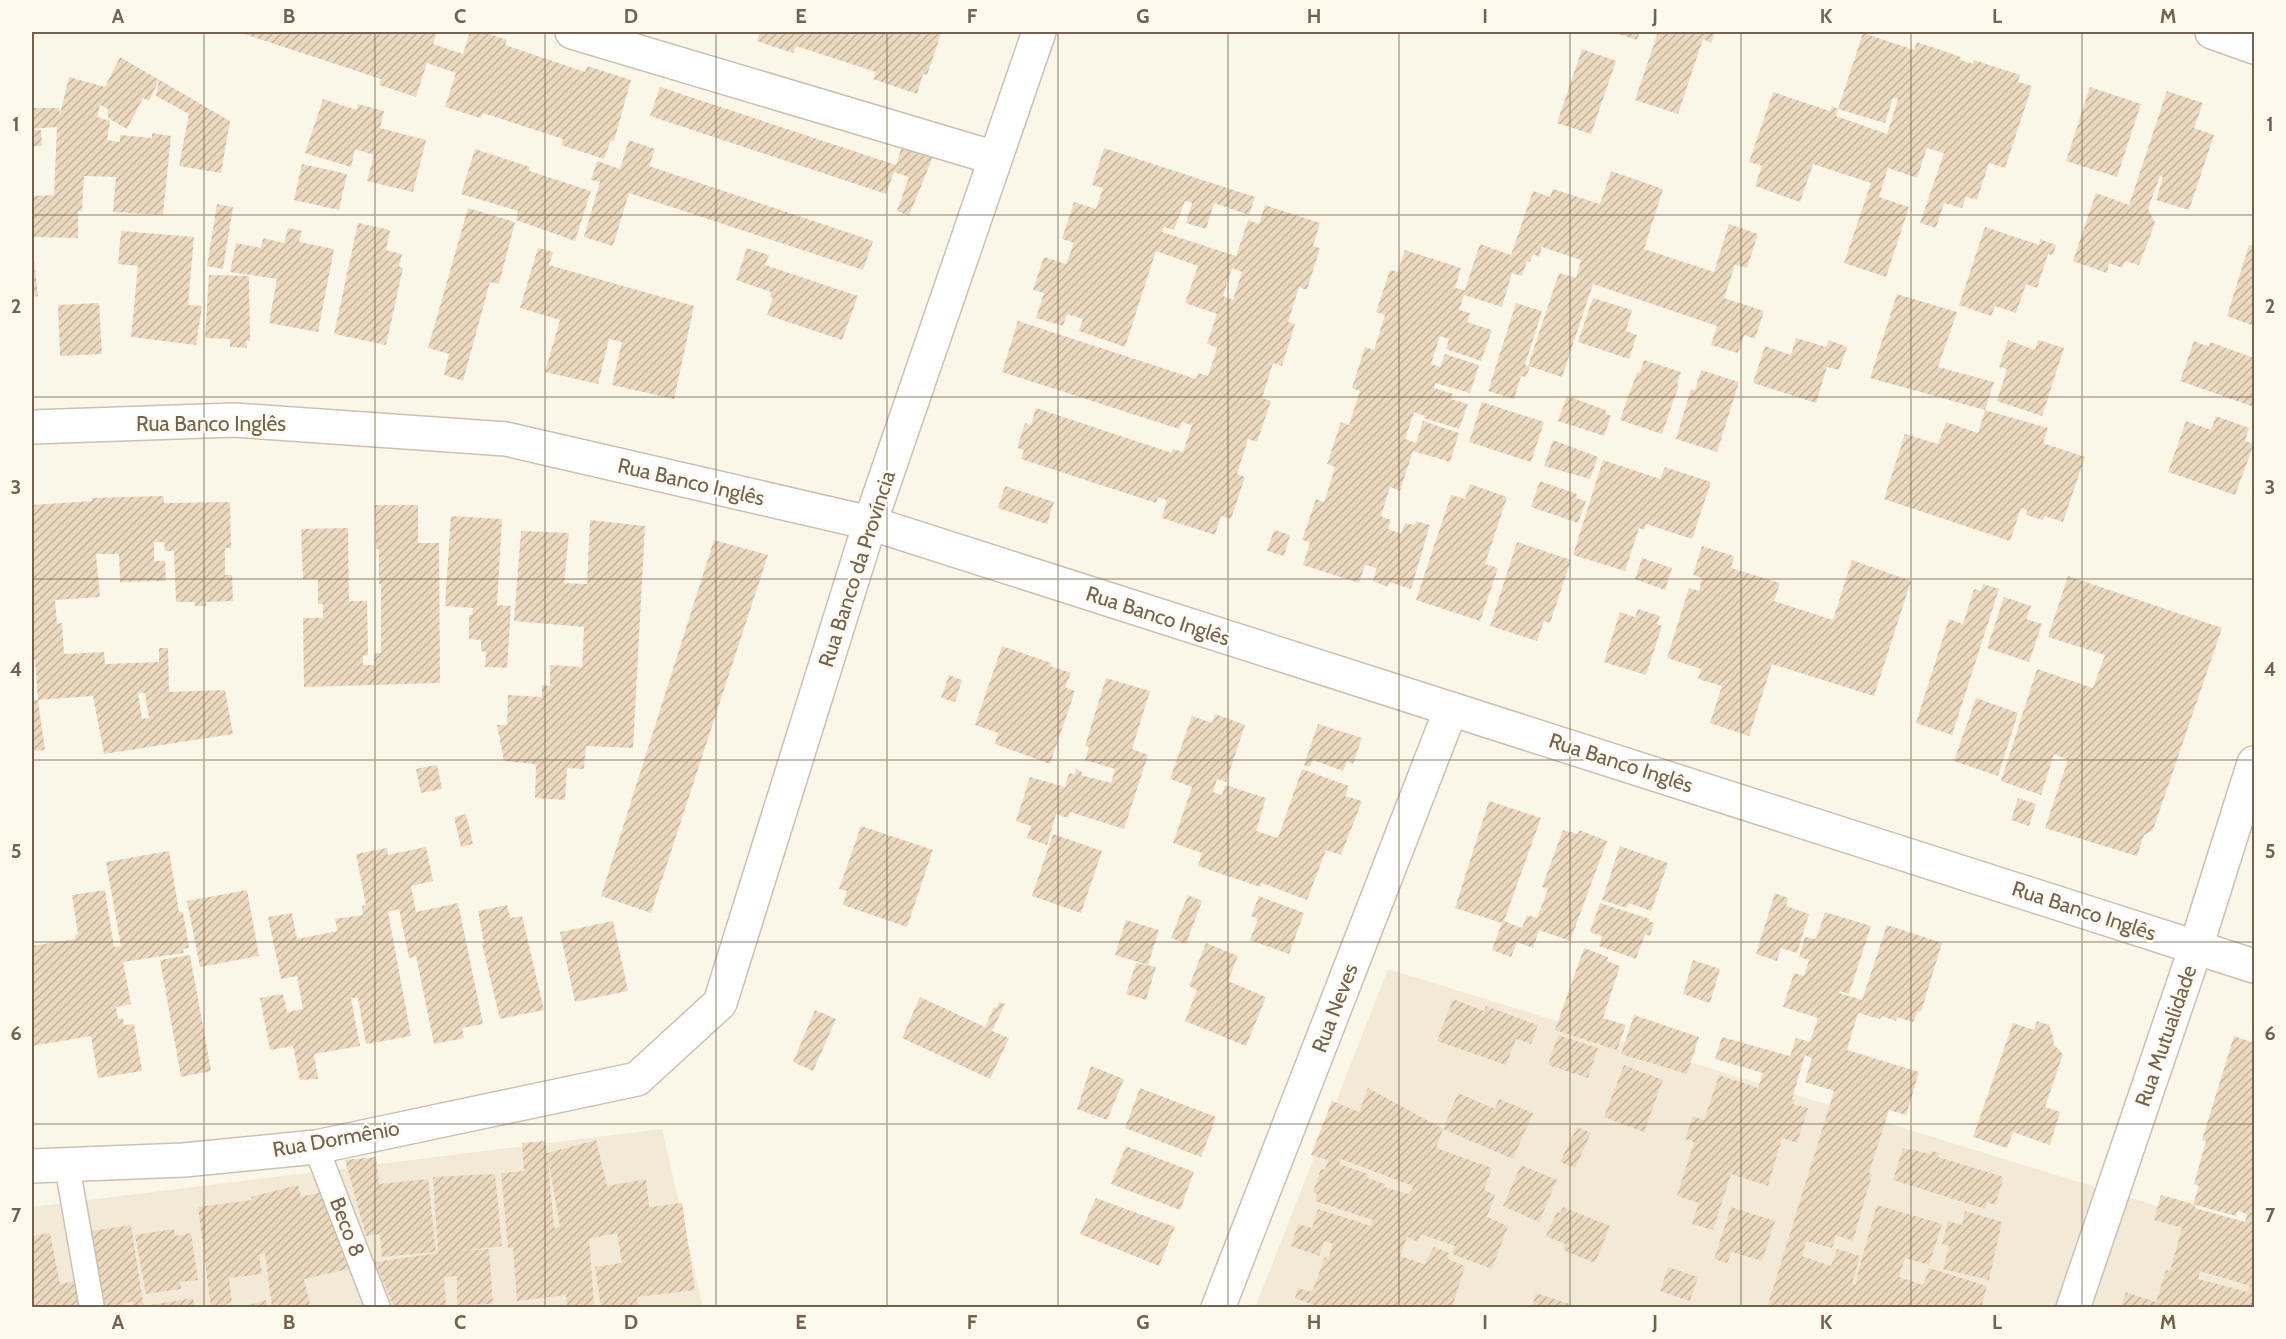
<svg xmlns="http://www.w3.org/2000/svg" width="2286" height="1339" viewBox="0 0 2286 1339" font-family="Cabin,sans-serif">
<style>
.residential{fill:#f2ead7}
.building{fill:url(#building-hatch);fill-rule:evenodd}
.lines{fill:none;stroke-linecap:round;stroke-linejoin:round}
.service-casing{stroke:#ccc1af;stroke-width:27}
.minor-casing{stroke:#ccc1af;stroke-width:36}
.tertiary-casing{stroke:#ccc1af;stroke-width:36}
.service{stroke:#fff;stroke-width:24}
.minor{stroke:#fff;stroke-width:33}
.tertiary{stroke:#fff;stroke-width:33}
.grid{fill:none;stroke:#73624e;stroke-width:1.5;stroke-opacity:0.55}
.labels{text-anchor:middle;stroke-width:4.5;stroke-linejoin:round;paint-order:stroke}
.street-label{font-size:21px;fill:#73624e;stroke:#fefaee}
.neatline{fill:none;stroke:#73624e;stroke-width:2}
.grid-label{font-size:20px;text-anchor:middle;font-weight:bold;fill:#73624e}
</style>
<defs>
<pattern id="building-hatch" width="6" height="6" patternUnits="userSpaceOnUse" patternTransform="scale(1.5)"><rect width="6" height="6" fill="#ecdac0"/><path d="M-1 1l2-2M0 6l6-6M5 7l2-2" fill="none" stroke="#c4b49e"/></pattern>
</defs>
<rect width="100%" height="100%" fill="#fbf7e8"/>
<g class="residential">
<polygon points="1388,969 2254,1236 2254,1307 1255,1308"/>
<polygon points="662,1129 703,1307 32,1307 32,1207"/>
</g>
<g class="building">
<polygon points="238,32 437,32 433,44 463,54 470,32 484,32 507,40 505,45 585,72 587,66 631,80 614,141 611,140 604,159 561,145 563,139 483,113 480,118 445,107 456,73 427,63 416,97 379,85 381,79"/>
<polygon points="760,32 936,32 941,34 927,75 923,74 917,94 873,79 876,72 796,46 793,53 757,41"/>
<polygon points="1612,32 1640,32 1637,40"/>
<polygon points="1658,32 1715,32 1711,43 1703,39 1678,114 1635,100"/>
<polygon points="1863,33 1914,50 1917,42 1961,57 1960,60 1973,64 1974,60 2020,75 2018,82 2032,86 2005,168 1989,163 1977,200 1966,197 1962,208 1944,203 1936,228 1920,223 1944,153 1927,148 1917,178 1888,168 1879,197 1909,207 1886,277 1844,263 1871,183 1813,164 1800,202 1755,186 1762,166 1749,162 1773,92 1830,111 1832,106 1838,109 1836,116 1887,134 1898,99 1893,98 1885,123 1838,109"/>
<polygon points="1582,49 1616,61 1591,134 1557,123"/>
<polygon points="120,57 230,121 221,173 179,166 189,114 156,96 159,80 149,101 143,98 127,129 108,118 108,109 100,105 97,117 110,121 107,140 120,142 120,135 152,138 152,133 171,136 163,215 113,212 116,177 84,176 82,211 78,211 78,238 32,237 32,196 54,195 57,127 32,129 32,108 59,108 60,114 69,77 105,87"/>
<polygon points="660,87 896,165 904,139 936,149 909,216 897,211 909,177 894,172 886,194 650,116"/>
<polygon points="2090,87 2141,104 2117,177 2066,161"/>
<polygon points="2167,91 2203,103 2194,128 2214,135 2189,210 2156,200 2163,177 2160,176 2148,209 2155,223 2139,265 2125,261 2122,268 2109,263 2107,273 2073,261 2096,193 2129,205"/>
<polygon points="323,99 357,110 358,104 384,111 380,128 426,140 413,192 367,181 374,155 355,149 351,167 305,153"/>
<polygon points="32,130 41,130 42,146 32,146"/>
<polygon points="629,140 655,149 649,166 873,241 863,270 629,193 613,246 584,237 600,182 591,180 597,161 620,169"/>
<path d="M1104 148 1255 197 1249 215 1214 203 1206 229 1186 223 1192 203 1185 201 1174 230 1164 227 1162 232 1236 256 1248 220 1259 224 1265 205 1320 223 1313 246 1320 248 1307 290 1299 287 1288 322 1295 324 1282 366 1273 363 1262 398 1271 401 1257 442 1248 439 1237 474 1245 477 1231 519 1221 516 1215 535 1162 518 1167 500 1158 497 1156 503 1021 459 1024 450 1017 448 1025 423 1031 425 1036 408 1172 453 1173 449 1183 452 1192 425 1182 422 1179 429 1002 372 1018 321 1196 379 1198 373 1208 376 1217 348 1207 344 1217 314 1185 303 1198 266 1156 251 1125 347 1079 331 1083 319 1067 314 1063 326 1036 318 1044 293 1033 290 1044 257 1066 264 1074 243 1062 239 1074 202 1096 209 1103 188 1092 185ZM1232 268 1242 272 1233 300 1223 296Z"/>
<polygon points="475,149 530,167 529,171 591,191 575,241 516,220 518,211 461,194"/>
<polygon points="302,164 347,174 339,210 294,200"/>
<polygon points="1611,171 1663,189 1644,249 1714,272 1729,224 1758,234 1747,268 1735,265 1724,298 1764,311 1755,339 1744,335 1738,353 1711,345 1717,326 1593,284 1562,377 1528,366 1559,273 1576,278 1581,260 1542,247 1539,257 1533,254 1530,262 1527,261 1522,276 1512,273 1502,307 1464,295 1459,310 1470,313 1467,322 1492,330 1481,361 1446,349 1449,339 1440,336 1431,364 1440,367 1445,354 1479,365 1470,393 1435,383 1434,388 1453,394 1451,399 1468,404 1459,429 1424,418 1425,416 1414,412 1405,439 1416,443 1423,421 1459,433 1450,462 1413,451 1400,491 1390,487 1381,516 1391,520 1388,529 1401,534 1405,523 1415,525 1416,521 1430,525 1411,589 1389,582 1388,587 1373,581 1381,552 1376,568 1365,565 1359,583 1303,565 1310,542 1302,540 1316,499 1324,502 1330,484 1335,467 1327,464 1341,422 1349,425 1360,391 1352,388 1365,347 1374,350 1385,315 1376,312 1390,270 1398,272 1405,250 1461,268 1455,288 1465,290 1480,244 1511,255 1533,191 1550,197 1553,189 1600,204"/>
<polygon points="217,204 233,207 223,269 207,266"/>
<polygon points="468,208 515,222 499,284 490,282 463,381 444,375 449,354 428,348"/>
<polygon points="358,223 390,230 386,250 402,254 399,266 403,268 386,345 334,334"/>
<polygon points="1985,227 2039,245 2040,239 2056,245 2053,255 2048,254 2037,288 2026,284 2016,313 1995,306 1991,316 1959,305"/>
<polygon points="288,228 302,231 299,242 334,249 318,332 269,323 277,279 230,272 236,243 261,248 263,238 284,243"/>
<polygon points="121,231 194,237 188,305 202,306 196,345 131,337 138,266 118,264"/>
<polygon points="32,241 38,296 32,297"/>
<polygon points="2249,245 2254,246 2254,326 2227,316"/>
<polygon points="538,248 553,252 549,265 694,306 674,399 612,385 622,342 609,339 598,384 545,372 560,320 520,308"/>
<polygon points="747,248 769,255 765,265 858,296 842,340 767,315 773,298 770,297 771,292 736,280"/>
<polygon points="209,275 249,276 250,341 246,341 247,348 230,347 230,339 205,338"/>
<polygon points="1897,294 1957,312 1938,367 1994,382 1985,410 1870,378"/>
<polygon points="1593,298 1632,310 1626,331 1637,335 1629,359 1578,342"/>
<polygon points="99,303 102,354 60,356 58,305"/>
<polygon points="1516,303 1542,311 1525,365 1530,367 1526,377 1521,376 1514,399 1488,391"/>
<polygon points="1796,338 1826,347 1829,340 1847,347 1839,370 1827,367 1816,403 1753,383 1765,346 1791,355"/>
<polygon points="2008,340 2035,350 2038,340 2064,348 2042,416 1997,401 2007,369 1999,367"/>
<polygon points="2194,341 2209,347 2210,342 2254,358 2254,407 2180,381"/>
<polygon points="1644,360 1681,372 1677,384 1679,385 1662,434 1620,420 1637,372 1640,373"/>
<polygon points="1701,370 1739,382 1717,452 1676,439 1691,389 1695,390"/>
<polygon points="1567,396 1606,410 1605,413 1611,416 1604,436 1558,421"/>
<polygon points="1482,402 1544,422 1531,462 1469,442"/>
<polygon points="1985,410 2048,428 2043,443 2085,457 2063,522 2045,516 2043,520 2026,515 2027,510 2021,508 2010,541 1884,499 1905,434 1938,444 1946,422 1978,433"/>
<polygon points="2216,416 2249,428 2245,441 2254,444 2235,495 2168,472 2186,421 2211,430"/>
<polygon points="1553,440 1598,457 1590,479 1544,466"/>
<polygon points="1603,460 1660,479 1665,467 1711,482 1692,539 1646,524 1644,530 1639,528 1625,571 1573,555"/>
<polygon points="1540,481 1577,494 1576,498 1586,501 1578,523 1531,507"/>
<polygon points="1470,484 1507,497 1485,564 1498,568 1480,621 1416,600 1451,495 1465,499"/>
<polygon points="1005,486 1054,502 1047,524 998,508"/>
<path d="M163 496 164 503 230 502 231 548H225V575H232L233 601 206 602V606H195V602H176L174 551H165L164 542H154V561H165L166 581 120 582 119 554H96L100 597 55 600 57 624 62 623 64 654 104 652 105 664 159 662V648H168L169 692 225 690 233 734 104 754 93 696 38 700 35 660H32V505L92 501V498ZM138 693H145L149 718 142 719Z"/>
<polygon points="375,505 418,505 418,543 439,543 440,683 304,687 303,618 323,618 323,604 318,604 318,579 303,579 301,529 348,528 349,601 367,601 368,655 363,656 363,665 374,665 374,653 381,653 381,584 379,584 379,549 376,549"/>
<polygon points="451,516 502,519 497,605 511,606 507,668 485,667 486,652 481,651 481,640 469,639 469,615 472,615 473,608 445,606"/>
<polygon points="590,520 645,526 633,748 586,746 584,769 567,768 565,800 535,798 536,767 535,764 504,761 497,725 507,725 508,695 542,697 542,685 550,686 550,665 582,667 584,627 514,621 521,531 569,533 564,583 587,584"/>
<polygon points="1274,530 1290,535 1284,556 1267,551"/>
<polygon points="714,540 768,555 651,913 601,896"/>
<polygon points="1517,542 1571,560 1550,623 1544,621 1537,641 1490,626"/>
<polygon points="1702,546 1734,556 1731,568 1780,583 1774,601 1833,620 1852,560 1911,581 1874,696 1772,664 1749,736 1710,723 1722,686 1698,679 1701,669 1667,658 1689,588 1699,591 1702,578 1693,575"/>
<polygon points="1642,558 1672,568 1665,590 1635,579"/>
<polygon points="2068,576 2222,628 2153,830 2144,835 2137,856 2045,828 2068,760 2054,754 2041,795 2001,781 2037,669 2093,688 2105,655 2048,637"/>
<polygon points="1983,584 1999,589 1952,735 1916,723 1949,619 1963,624 1974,589 1981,591"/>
<polygon points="2004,597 2031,606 2026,619 2042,624 2029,662 1987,648"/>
<polygon points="1638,609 1660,616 1657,624 1662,626 1646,675 1604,662 1620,612 1635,617"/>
<polygon points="1002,646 1051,663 1050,666 1071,673 1065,687 1075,691 1050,764 995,744 998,733 975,725"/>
<polygon points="949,675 962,680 955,702 941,698"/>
<polygon points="1106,678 1150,691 1132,749 1148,755 1124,829 1070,812 1068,818 1056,814 1047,845 1027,838 1031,826 1016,821 1030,777 1065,787 1069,773 1075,775 1076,769 1082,772 1081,775 1111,783 1115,769 1085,760 1089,747 1085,746"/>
<polygon points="1976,698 2018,713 1998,776 1954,761"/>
<polygon points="32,700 38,700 45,750 32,751"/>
<polygon points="1215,714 1245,725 1226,782 1217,779 1213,792 1222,795 1225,785 1266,798 1256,831 1278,838 1302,769 1349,786 1345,796 1362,801 1341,855 1326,850 1307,900 1262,883 1260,887 1198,866 1202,853 1173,843 1192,787 1170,779 1192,716 1212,723"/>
<polygon points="1318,724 1362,738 1353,764 1347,761 1343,771 1313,760 1310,767 1304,765"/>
<polygon points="437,765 442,789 421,793 416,769"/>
<polygon points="2018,798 2036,804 2029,826 2011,820"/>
<polygon points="1489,801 1541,818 1504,921 1522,928 1527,915 1537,918 1548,889 1542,887 1563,830 1578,834 1579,830 1607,841 1570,941 1539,930 1533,948 1517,942 1511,957 1492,950 1502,923 1455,908"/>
<polygon points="466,814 473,844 461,847 454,817"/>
<polygon points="861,826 933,850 907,927 843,905 847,891 839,889"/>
<polygon points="1053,834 1102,851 1081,913 1032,896"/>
<polygon points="1620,846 1668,863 1651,911 1629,903 1626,908 1602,900"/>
<polygon points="426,847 433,881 411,886 416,912 458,903 483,1024 462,1028 464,1038 434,1044 416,956 409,958 399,909 388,912 411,1036 366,1044 358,998 351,998 360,1046 314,1054 318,1079 300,1080 293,1046 270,1050 260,998 283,994 287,1012 303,1009 297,976 281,979 268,917 292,913 297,939 338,931 335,919 363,915 362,906 366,905 356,854 387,848 388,855"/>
<polygon points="169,851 179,912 183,912 189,948 183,949 184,953 123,962 131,1004 116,1007 118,1019 123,1018 124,1025 134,1024 142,1071 98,1078 91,1036 32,1046 32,946 75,939 75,935 78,934 72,895 105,890 114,947 121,946 106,862"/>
<polygon points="247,890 259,956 200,967 187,901"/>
<polygon points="1775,893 1788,898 1786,906 1809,914 1797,953 1781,948 1777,961 1756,954"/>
<polygon points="1188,895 1202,901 1186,944 1171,938"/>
<polygon points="1259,896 1304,913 1289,954 1250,940 1258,919 1251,916"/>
<polygon points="1600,903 1650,919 1649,921 1654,923 1650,936 1645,934 1636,959 1599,946 1602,936 1590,932"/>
<polygon points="507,905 510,918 522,916 544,1010 500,1019 482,944 484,943 478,911"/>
<polygon points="1825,912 1871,926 1849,994 1840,991 1839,993 1862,1000 1887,925 1942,943 1921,1012 1918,1011 1913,1022 1897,1017 1896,1021 1882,1016 1880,1019 1858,1013 1847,1050 1919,1072 1906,1115 1889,1110 1869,1173 1872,1174 1853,1241 1836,1235 1832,1248 1806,1241 1802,1256 1831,1266 1837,1249 1860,1256 1852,1284 1856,1285 1858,1272 1877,1205 1942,1224 1929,1265 1905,1258 1899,1277 1923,1285 1929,1268 1987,1286 1981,1308 1767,1308 1834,1091 1805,1082 1812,1058 1805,1055 1792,1099 1795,1100 1793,1104 1808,1108 1797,1143 1782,1138 1768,1186 1731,1174 1713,1230 1692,1224 1699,1203 1677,1196 1694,1142 1685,1139 1693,1116 1704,1120 1719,1075 1758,1088 1763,1073 1715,1059 1722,1037 1790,1056 1796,1038 1810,1042 1818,1018 1783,1007 1794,973 1804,976 1809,960 1799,957 1805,937 1816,939"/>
<polygon points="1126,920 1159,930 1148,965 1115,955"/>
<polygon points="613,921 628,991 575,1002 560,932"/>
<polygon points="1206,943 1238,956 1228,981 1266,997 1246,1046 1185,1021 1197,990 1189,986"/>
<polygon points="1584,948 1608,957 1607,961 1620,966 1603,1018 1626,1025 1617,1050 1555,1030"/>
<polygon points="190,955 211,1071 181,1077 160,960"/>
<polygon points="1693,960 1720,969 1710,1003 1683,994"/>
<polygon points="1136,963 1156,967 1146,1000 1126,994"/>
<polygon points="920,997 985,1027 994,1007 997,1008 999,1002 1005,1004 992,1031 1009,1038 990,1079 902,1038"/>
<polygon points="1453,999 1484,1011 1486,1006 1538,1025 1531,1044 1516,1039 1506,1065 1437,1041"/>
<polygon points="815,1010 836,1019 813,1071 793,1062"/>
<polygon points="1634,1015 1699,1037 1687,1074 1621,1054"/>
<polygon points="2037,1021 2049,1025 2054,1040 2053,1044 2063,1054 2045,1107 2060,1112 2050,1145 2013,1132 2007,1148 1973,1137 2013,1023 2034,1030"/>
<polygon points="1558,1035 1598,1048 1588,1078 1548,1065"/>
<path d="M2234 1036 2254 1043V1308H2121L2126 1292 2156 1302 2166 1270 2170 1271 2182 1228 2154 1220 2161 1195 2193 1204 2199 1186 2194 1184 2206 1141 2202 1140ZM2195 1205 2236 1216 2238 1211 2247 1214 2245 1222 2195 1208ZM2200 1271 2250 1286 2248 1292 2198 1279Z"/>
<polygon points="1624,1065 1663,1080 1644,1132 1604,1117"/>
<polygon points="1091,1066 1124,1079 1107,1120 1077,1109"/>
<polygon points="1140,1088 1216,1117 1201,1157 1125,1128"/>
<path d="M1368 1088 1443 1129 1436 1148 1492 1168 1484 1190 1495 1195 1487 1217 1508 1226 1492 1269 1452 1254 1455 1246 1421 1234 1418 1242 1407 1237 1400 1256 1424 1264 1434 1247 1449 1253 1448 1259 1465 1266 1452 1308H1310L1311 1304 1295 1298 1298 1288 1312 1292 1325 1257 1328 1259 1333 1244 1324 1241 1319 1256 1291 1246 1298 1224 1312 1228 1318 1209 1371 1226 1373 1220 1315 1201 1317 1194 1313 1192 1321 1169 1325 1170 1328 1160 1311 1155 1332 1101 1359 1112ZM1341 1159 1413 1186 1412 1190 1408 1194 1384 1187 1385 1184 1367 1178 1368 1174 1339 1164Z"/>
<polygon points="1458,1093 1495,1109 1499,1099 1533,1113 1513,1159 1443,1129"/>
<polygon points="1577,1127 1591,1133 1575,1168 1560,1162"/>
<path d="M596 1140 607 1186 646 1179 649 1207 682 1203 695 1290 637 1297 639 1308H630V1305L601 1308 595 1267 622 1263 617 1233 589 1239 594 1303 591 1308H567L566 1295 517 1301 513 1248H508L501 1173 524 1171 522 1143 545 1141 547 1153ZM548 1158 560 1227 554 1228Z"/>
<polygon points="1126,1146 1194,1172 1180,1210 1111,1184"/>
<polygon points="1903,1148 1931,1154 1932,1151 1939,1153 1938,1157 2004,1177 1995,1205 1987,1202 1985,1209 1893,1180"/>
<polygon points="376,1157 379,1184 428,1179 436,1252 382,1257 380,1234 366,1236 345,1160"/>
<polygon points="1521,1165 1557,1180 1539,1222 1503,1206"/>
<polygon points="495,1174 502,1246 461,1251 489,1249 493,1304 457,1305 457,1276 444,1277 446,1305 393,1305 375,1262 438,1253 433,1177"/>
<polygon points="298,1185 301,1197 321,1192 348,1269 304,1279 311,1308 272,1308 265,1253 259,1255 262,1274 229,1278 232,1303 211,1308 198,1207 252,1200 251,1197"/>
<polygon points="1096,1198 1175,1227 1159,1266 1080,1234"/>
<polygon points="1563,1207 1610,1226 1595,1263 1563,1250 1565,1244 1546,1236 1557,1212 1560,1213"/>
<polygon points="1731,1207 1775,1221 1762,1261 1732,1252 1727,1263 1714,1259"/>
<polygon points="1965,1211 2002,1222 1989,1280 1943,1269 1949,1246 1942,1244 1948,1221 1962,1225"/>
<polygon points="131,1225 144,1308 133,1308 132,1301 114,1308 112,1305 98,1307 85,1232"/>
<polygon points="174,1229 175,1236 191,1233 198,1280 180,1282 181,1289 146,1294 135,1235"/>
<polygon points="50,1233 60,1284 82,1280 87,1308 32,1308 32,1236"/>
<polygon points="1668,1267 1698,1277 1690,1301 1660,1291"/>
<polygon points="1536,1293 1579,1307 1579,1308 1532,1308"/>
<polygon points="193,1298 195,1308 144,1308 144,1306"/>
<polygon points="266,1300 268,1308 242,1308 242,1307"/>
</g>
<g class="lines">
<defs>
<g id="service">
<polyline points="316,1147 378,1308"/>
<polyline points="67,1165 92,1308"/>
</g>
<g id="minor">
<polyline points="572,32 995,158"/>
<polyline points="2212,32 2254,47"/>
<polyline points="32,1166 184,1160 316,1147 637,1079 720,1003 870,523 1039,32"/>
<polyline points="1218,1308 1451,709"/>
<polyline points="2073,1308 2196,947 2254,763"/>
</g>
<polyline id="tertiary" points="32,427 234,420 506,439 870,523 2254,966"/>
</defs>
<use href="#service" class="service-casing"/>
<use href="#minor" class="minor-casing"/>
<use href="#tertiary" class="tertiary-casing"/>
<use href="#service" class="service"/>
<use href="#minor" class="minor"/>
<use href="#tertiary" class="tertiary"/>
</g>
<path class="grid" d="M204 32V1308M375 32V1308M545 32V1308M716 32V1308M887 32V1308M1058 32V1308M1228 32V1308M1399 32V1308M1570 32V1308M1741 32V1308M1911 32V1308M2082 32V1308M32 215H2254M32 397H2254M32 579H2254M32 760H2254M32 942H2254M32 1124H2254"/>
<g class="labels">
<g class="street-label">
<text x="211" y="431">Rua Banco Inglês</text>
<text transform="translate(691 482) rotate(13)" y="7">Rua Banco Inglês</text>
<text transform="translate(857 569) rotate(-72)" y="7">Rua Banco da Província</text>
<text transform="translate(1158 616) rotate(18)" y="7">Rua Banco Inglês</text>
<text transform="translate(1621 763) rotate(18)" y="7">Rua Banco Inglês</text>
<text transform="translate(2084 911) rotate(18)" y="7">Rua Banco Inglês</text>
<text transform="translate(1335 1008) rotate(-69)" y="7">Rua Neves</text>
<text transform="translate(2166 1036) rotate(-71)" y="7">Rua Mutualidade</text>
<text transform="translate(336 1139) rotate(-10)" y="7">Rua Dormênio</text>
<text transform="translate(347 1227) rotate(69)" y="7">Beco 8</text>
</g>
</g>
<rect width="2286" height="1339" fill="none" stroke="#fefaee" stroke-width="66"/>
<rect x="33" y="33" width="2220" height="1273" class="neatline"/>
<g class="grid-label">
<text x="118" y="23">A</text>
<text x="289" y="23">B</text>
<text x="460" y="23">C</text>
<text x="631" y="23">D</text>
<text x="801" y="23">E</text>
<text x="972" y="23">F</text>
<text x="1143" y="23">G</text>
<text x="1314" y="23">H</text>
<text x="1485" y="23">I</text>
<text x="1655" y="23">J</text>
<text x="1826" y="23">K</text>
<text x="1997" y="23">L</text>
<text x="2168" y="23">M</text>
<text x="16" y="131">1</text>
<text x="2270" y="131">1</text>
<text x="16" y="313">2</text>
<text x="2270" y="313">2</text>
<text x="16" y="494">3</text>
<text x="2270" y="494">3</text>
<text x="16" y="676">4</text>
<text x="2270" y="676">4</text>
<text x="16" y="858">5</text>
<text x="2270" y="858">5</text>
<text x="16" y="1040">6</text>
<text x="2270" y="1040">6</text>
<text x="16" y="1222">7</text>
<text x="2270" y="1222">7</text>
<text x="118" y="1329">A</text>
<text x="289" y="1329">B</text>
<text x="460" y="1329">C</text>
<text x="631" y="1329">D</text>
<text x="801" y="1329">E</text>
<text x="972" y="1329">F</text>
<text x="1143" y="1329">G</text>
<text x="1314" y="1329">H</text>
<text x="1485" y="1329">I</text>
<text x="1655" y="1329">J</text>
<text x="1826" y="1329">K</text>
<text x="1997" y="1329">L</text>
<text x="2168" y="1329">M</text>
</g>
</svg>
